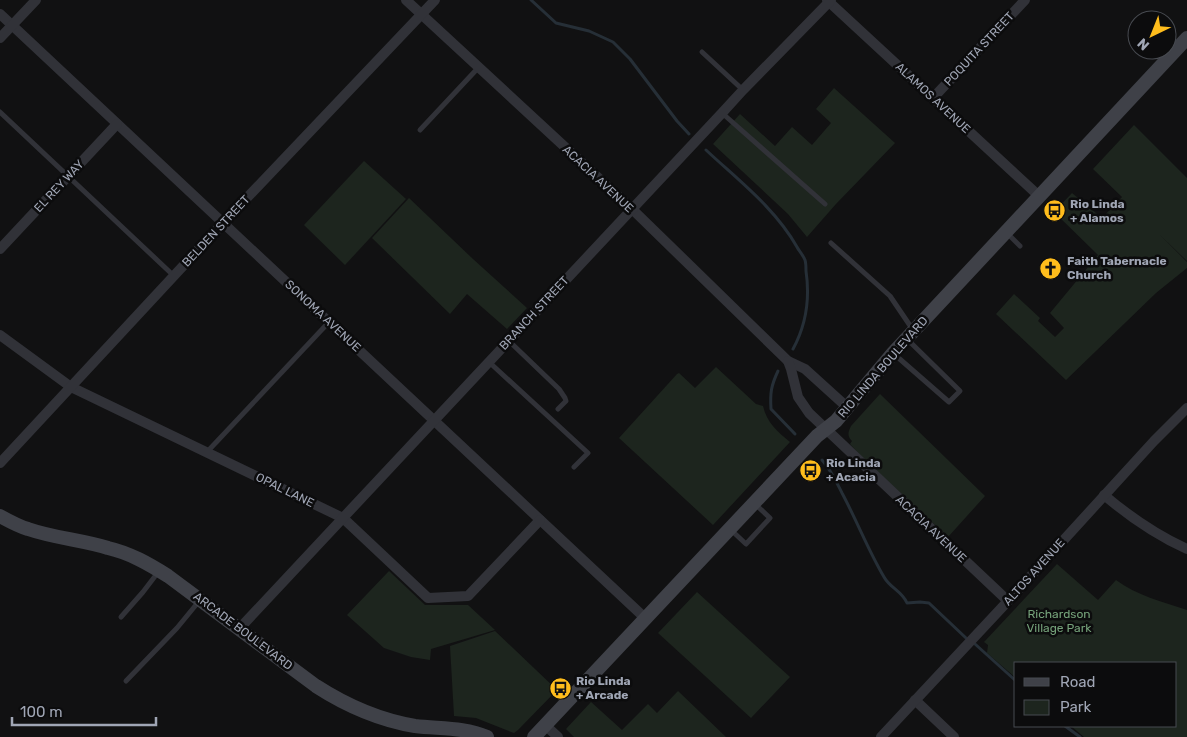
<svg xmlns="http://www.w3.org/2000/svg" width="1187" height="737" viewBox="0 0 1187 737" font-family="Rubik,sans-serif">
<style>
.green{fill:#1d251e}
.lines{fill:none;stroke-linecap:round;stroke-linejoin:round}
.stream{stroke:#262f37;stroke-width:3}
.lane{stroke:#313238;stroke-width:5}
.street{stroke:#313238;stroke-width:10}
.secondary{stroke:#3f4148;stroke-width:14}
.labels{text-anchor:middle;stroke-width:5;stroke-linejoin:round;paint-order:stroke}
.street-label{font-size:12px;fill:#a0a6b5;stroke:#0c0c0d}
.poi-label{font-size:12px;font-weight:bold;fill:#a0a6b5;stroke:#0c0c0d;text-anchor:start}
.park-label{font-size:12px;fill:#75a27a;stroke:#0c0c0d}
</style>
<rect width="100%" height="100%" fill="#111112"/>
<g class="green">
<polygon points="834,88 895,143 836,204 807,237 788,214 713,144 740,114 775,146 792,127 812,145 831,123 816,109"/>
<polygon points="1134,125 1187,178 1187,261 1160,235 1187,262 1187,268 1156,293 1066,380 996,314 1014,294 1040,318 1038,321 1055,337 1064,328 1050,313 1098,255 1054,212 1072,193 1102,218 1122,197 1093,169"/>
<polygon points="364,161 406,199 345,265 304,225"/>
<polygon points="409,198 473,259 527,308 507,329 467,294 450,314 372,238"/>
<path d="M716 367 756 404 763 406C767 423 777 431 790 442L713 525 619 438 677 374 679 373 695 388Z"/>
<path d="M880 394 985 496 948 537 861 456 850 444 852 441C847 436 848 432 851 426Z"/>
<path d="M1057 564 1098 600 1116 580C1136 595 1163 602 1187 610V737H1084L1071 726H1176V663H1016V678L987 653 988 645 984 642Z"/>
<polygon points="389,571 425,605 468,605 495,630 431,649 430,660 411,657 384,648 347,615"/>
<polygon points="697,592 790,677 751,718 658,633"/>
<polygon points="495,631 557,690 518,730 514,733 511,732 476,718 454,716 450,646"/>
<polygon points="678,691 726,737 574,737 566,729 591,702 622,730 648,704 657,713"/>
</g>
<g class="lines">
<g class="stream">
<polyline points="531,0 556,23 589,31 613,42 630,59 677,121 689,134"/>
<path d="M706 150C738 180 775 208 797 247 799 251 803 255 805 260 806 263 806 268 806 271 810 298 806 325 793 349"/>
<path d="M778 371C771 386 770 393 771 409L795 434"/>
<path d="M822 460C831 470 836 481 842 493 857 521 868 550 884 577 890 588 902 591 907 603L920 602 929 603 966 638"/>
<polyline points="975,644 1016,681"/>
<polyline points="1065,726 1080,737"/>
</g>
<g class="lane">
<polyline points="702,52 743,90"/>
<polyline points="0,112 174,276"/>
<polyline points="722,113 825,204"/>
<polyline points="420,130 478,68"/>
<polyline points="1006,232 1020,246"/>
<polyline points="831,243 890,296 913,330"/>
<polyline points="509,341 559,389 565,398 566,401 558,409"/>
<polyline points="894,354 949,402 960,391 907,339"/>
<polyline points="489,362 588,453 574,467"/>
<polyline points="207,452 329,322"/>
<polyline points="730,529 746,544 770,518 754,503"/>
<polyline points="121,617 143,592 159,571"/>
<polyline points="126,681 177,628 200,600"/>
</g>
<g class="street">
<polyline points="406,0 632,209 788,361 805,369 848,408"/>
<polyline points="827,0 1039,196"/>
<polyline points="0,14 645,618"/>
<polyline points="0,38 36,0"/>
<polyline points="933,98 1025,0"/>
<polyline points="0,249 117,124"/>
<polyline points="0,335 71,387 343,518 428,598 468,596 540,520"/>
<polyline points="788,361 791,369 798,397 809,413 1008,601"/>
<polyline points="0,463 223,223 435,0"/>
<path d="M1104 495C1130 517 1156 535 1187 549"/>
<polyline points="239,629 722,113 743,90 831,0"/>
<polyline points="915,700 954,737"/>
<polyline points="545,725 558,737"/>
<polyline points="881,737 1008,601 1154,441 1187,408"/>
</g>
<g class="secondary">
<path d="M0 516C9 521 18 526 28 529 54 538 82 540 108 548 130 553 149 564 168 576L316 686C347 706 379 720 415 726 440 729 464 727 487 737"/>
<polyline points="534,737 817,436 836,421 893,353 1187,38"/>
</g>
</g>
<defs>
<symbol id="bus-disc" viewBox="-11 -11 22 22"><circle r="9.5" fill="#ffbd1c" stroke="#0c0c0d"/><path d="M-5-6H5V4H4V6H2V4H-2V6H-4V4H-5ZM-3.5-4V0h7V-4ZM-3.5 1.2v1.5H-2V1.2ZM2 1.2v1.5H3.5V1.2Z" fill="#111"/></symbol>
<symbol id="church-disc" viewBox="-11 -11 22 22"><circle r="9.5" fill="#ffbd1c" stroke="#0c0c0d"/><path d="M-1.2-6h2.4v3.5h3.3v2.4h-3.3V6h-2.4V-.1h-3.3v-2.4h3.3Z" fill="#111"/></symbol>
</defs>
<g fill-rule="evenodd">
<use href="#bus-disc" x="1042" y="198" width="25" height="25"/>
<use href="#church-disc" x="1038" y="256" width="25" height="25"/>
<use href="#bus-disc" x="798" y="458" width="25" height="25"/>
<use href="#bus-disc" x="548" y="676" width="25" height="25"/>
</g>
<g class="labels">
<g class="street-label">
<text transform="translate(979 49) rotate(-47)" y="4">POQUITA STREET</text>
<text transform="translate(933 98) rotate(43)" y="4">ALAMOS AVENUE</text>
<text transform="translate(598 179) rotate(43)" y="4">ACACIA AVENUE</text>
<text transform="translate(59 186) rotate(-47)" y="4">EL REY WAY</text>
<text transform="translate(216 231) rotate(-47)" y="4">BELDEN STREET</text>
<text transform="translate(534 313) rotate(-47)" y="4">BRANCH STREET</text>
<text transform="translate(323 316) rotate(43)" y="4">SONOMA AVENUE</text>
<text transform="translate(883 367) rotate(-49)" y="4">RIO LINDA BOULEVARD</text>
<text transform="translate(285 490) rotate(26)" y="4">OPAL LANE</text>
<text transform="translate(931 529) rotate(43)" y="4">ACACIA AVENUE</text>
<text transform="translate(1034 572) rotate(-48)" y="4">ALTOS AVENUE</text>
<text transform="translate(243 631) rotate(37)" y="4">ARCADE BOULEVARD</text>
</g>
<g class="poi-label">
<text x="1070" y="208">Rio Linda<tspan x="1070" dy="14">+ Alamos</tspan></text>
<text x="1067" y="265">Faith Tabernacle<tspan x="1067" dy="14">Church</tspan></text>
<text x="826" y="467">Rio Linda<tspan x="826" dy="14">+ Acacia</tspan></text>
<text x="576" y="685">Rio Linda<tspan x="576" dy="14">+ Arcade</tspan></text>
</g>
<g class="park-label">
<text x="1059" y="618">Richardson<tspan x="1059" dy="14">Village Park</tspan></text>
</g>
</g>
<rect x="1014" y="662" width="162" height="65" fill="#0c0c0d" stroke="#474a50"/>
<rect x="1024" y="678" width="25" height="8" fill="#3f4148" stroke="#474a50"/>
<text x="1060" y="687" font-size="15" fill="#a0a6b5">Road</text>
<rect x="1024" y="700" width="25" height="15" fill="#1d251e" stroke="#474a50"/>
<text x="1060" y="712" font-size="15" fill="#a0a6b5">Park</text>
<g transform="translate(1152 35) rotate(223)"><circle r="24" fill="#0c0c0d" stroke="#474a50"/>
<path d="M0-4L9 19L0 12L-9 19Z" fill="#ffbd1c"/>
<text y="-8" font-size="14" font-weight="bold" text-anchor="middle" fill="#a0a6b5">N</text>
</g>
<path d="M12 717v8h144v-8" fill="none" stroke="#a0a6b5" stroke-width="2.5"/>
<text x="20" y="717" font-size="15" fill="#a0a6b5" stroke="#0c0c0d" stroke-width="4" paint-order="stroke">100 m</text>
</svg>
